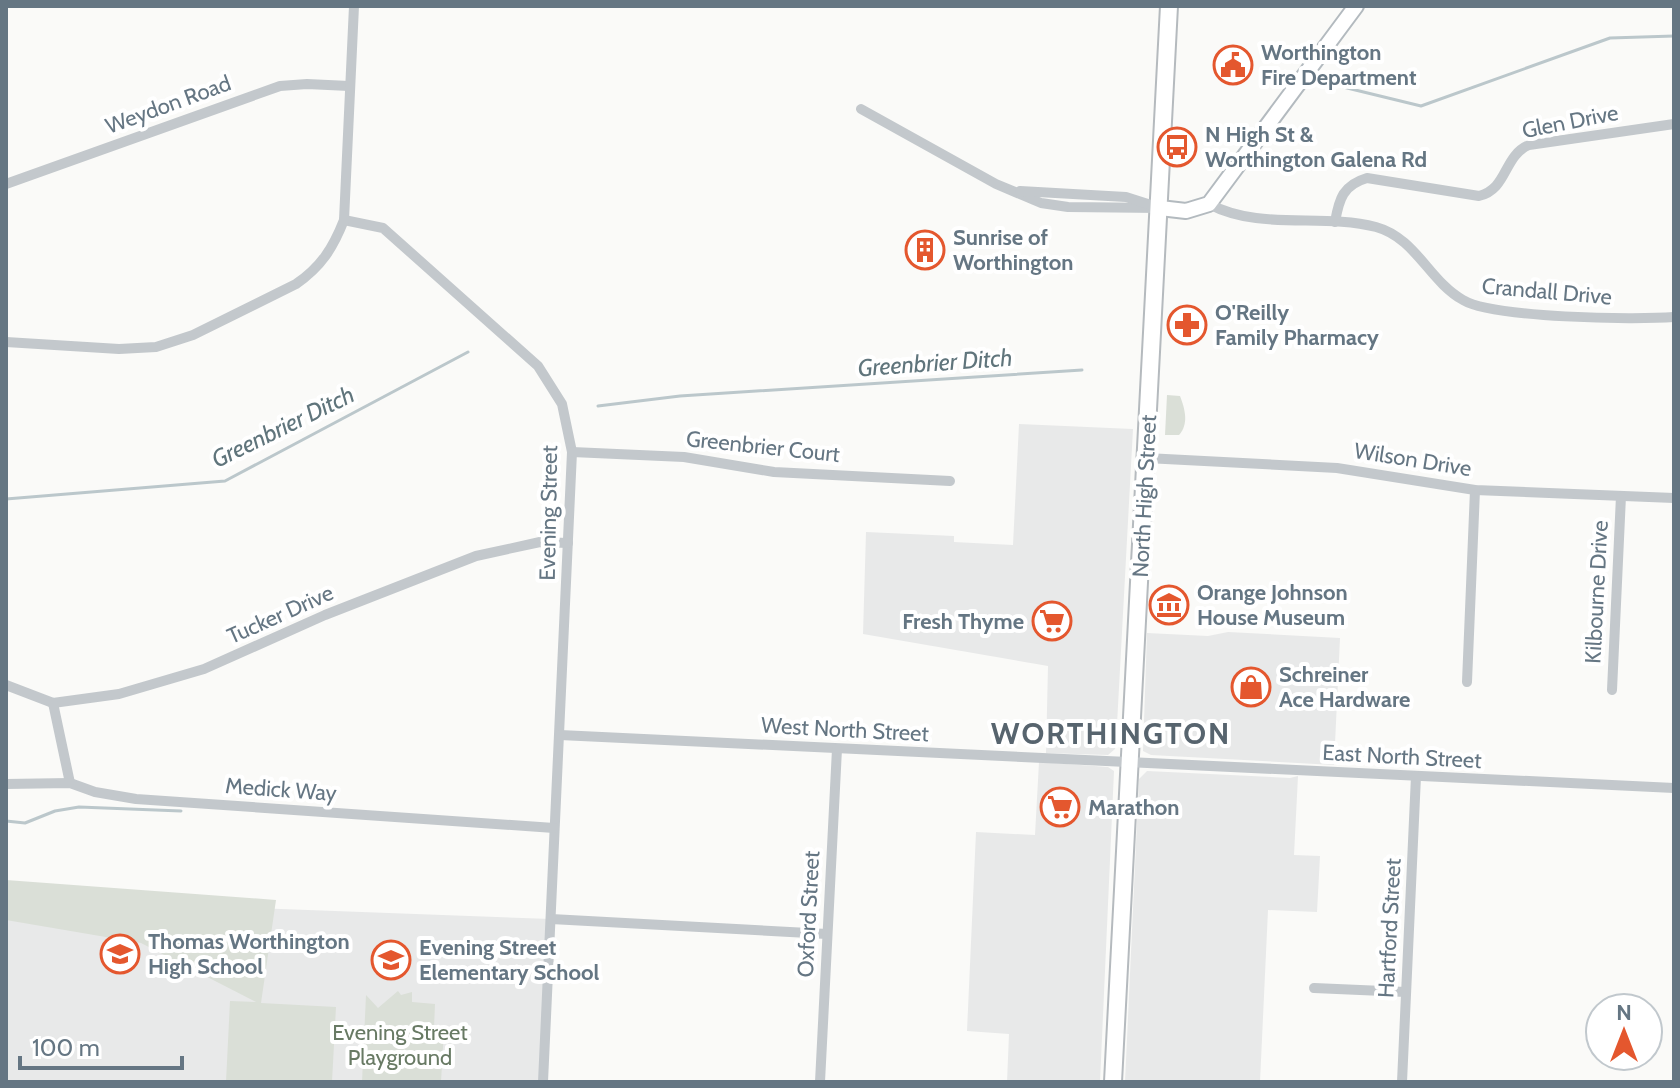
<svg xmlns="http://www.w3.org/2000/svg" width="1680" height="1088" viewBox="0 0 1680 1088" font-family="Cabin,sans-serif">
<style>
.built{fill:#e8e9e9}
.green{fill:#dadfd7}
.lines{fill:none;stroke-linecap:round;stroke-linejoin:round}
.stream{stroke:#bbc7cb;stroke-width:3}
.secondary-casing{stroke:#b3babf;stroke-width:18}
.primary-casing{stroke:#b5babe;stroke-width:20}
.street{stroke:#c3c8cc;stroke-width:10}
.secondary{stroke:#fff;stroke-width:14}
.primary{stroke:#fff;stroke-width:16}
.labels{text-anchor:middle;stroke-width:8;stroke-linejoin:round;paint-order:stroke}
.poi-label{font-size:22px;font-weight:bold;fill:#657683;stroke:#fff;text-anchor:start}
.street-label{font-size:22px;fill:#657683;stroke:#fff}
.park-label{font-size:22px;fill:#687a64;stroke:#fff}
.water-label{font-size:24px;font-style:italic;fill:#60757c;stroke:#fff}
.district-label{font-size:30px;font-weight:bold;letter-spacing:2px;fill:#57646e;stroke:#fff}
</style>
<rect width="100%" height="100%" fill="#fafaf8"/>
<g class="built">
<polygon points="1019,424 1133,429 1116,743 1115,749 1108,755 1046,753 1048,666 863,634 866,532 954,536 954,542 1013,545"/>
<polygon points="1228,632 1340,638 1334,765 1151,755 1143,751 1147,633 1208,636"/>
<polygon points="1039,762 1108,767 1114,771 1100,1082 1007,1082 1009,1034 967,1031 976,832 1035,835"/>
<polygon points="1147,771 1290,778 1298,776 1294,855 1320,856 1317,912 1268,910 1260,1082 1125,1082 1139,779"/>
<polygon points="6,899 551,919 542,1082 6,1082"/>
</g>
<g class="green">
<path d="M1167 395 1180 396C1185 409 1189 424 1179 435H1165Z"/>
<polygon points="6,880 276,900 261,1003 336,1007 332,1082 226,1082 230,1001 256,1002 141,943 6,920"/>
<polygon points="398,991 401,995 412,992 412,1002 435,1004 434,1028 444,1029 441,1082 362,1082 366,995 378,1008"/>
</g>
<g class="lines">
<g class="stream">
<polyline points="1343,87 1421,106 1610,38 1674,36"/>
<polyline points="598,406 680,396 1082,370"/>
<polyline points="6,499 225,481 468,352"/>
<polyline points="6,821 25,823 55,811 79,807 181,811"/>
</g>
<defs>
<polyline id="secondary" points="1160,208 1186,211 1209,204 1356,6"/>
<polyline id="primary" points="1113,1082 1169,6"/>
</defs>
<use href="#secondary" class="secondary-casing"/>
<use href="#primary" class="primary-casing"/>
<g class="street">
<polyline points="861,109 996,184 1041,203 1068,207 1160,208"/>
<polyline points="6,184 280,86 307,84 349,86"/>
<polyline points="1020,191 1126,197 1151,205"/>
<path d="M1209 204C1260 231 1322 213 1376 227 1416 238 1429 281 1463 300 1493 318 1635 320 1674 317"/>
<polyline points="344,220 383,228 538,366 562,404 572,452 543,1082"/>
<path d="M1335 222C1339 199 1343 185 1367 178L1479 196C1508 189 1503 156 1529 145L1674 124"/>
<path d="M6 342 119 349 156 347 193 335 296 284C321 267 333 248 344 220L354 6"/>
<polyline points="572,452 684,457 774,472 950,481"/>
<polyline points="1146,458 1337,468 1475,490 1674,498"/>
<polyline points="1467,682 1475,490"/>
<polyline points="6,685 53,703 119,694 204,669 325,615 476,556 540,542 568,543"/>
<polyline points="1612,690 1621,496"/>
<polyline points="53,703 70,783"/>
<polyline points="560,735 1674,788"/>
<polyline points="6,784 70,783 95,792 136,799 554,828"/>
<polyline points="551,919 827,934"/>
<polyline points="1314,988 1406,992"/>
<polyline points="820,1082 837,749"/>
<polyline points="1402,1082 1416,776"/>
</g>
<use href="#secondary" class="secondary"/>
<use href="#primary" class="primary"/>
</g>
<defs>
<symbol id="civic-ring" viewBox="-11 -11 22 22"><circle r="9.5" fill="#fff" stroke="#e4572e" stroke-width="1.5"/><path d="M-.6-6.5H3V-4.5H.6V-3L4-1V1h2V6H-6V1h2V-1L-.6-3ZM-1.2 2.5V6h2.4V2.5Z" fill="#e4572e"/></symbol>
<symbol id="bus-ring" viewBox="-11 -11 22 22"><circle r="9.5" fill="#fff" stroke="#e4572e" stroke-width="1.5"/><path d="M-5-6H5V4H4V6H2V4H-2V6H-4V4H-5ZM-3.5-4V0h7V-4ZM-3.5 1.2v1.5H-2V1.2ZM2 1.2v1.5H3.5V1.2Z" fill="#e4572e"/></symbol>
<symbol id="building-ring" viewBox="-11 -11 22 22"><circle r="9.5" fill="#fff" stroke="#e4572e" stroke-width="1.5"/><path d="M-4-6H4V6H1V3H-1V6H-4ZM-2.5-4.3h1.7v1.8h-1.7ZM.8-4.3h1.7v1.8H.8ZM-2.5-1h1.7V.8h-1.7ZM.8-1h1.7V.8H.8Z" fill="#e4572e"/></symbol>
<symbol id="pharmacy-ring" viewBox="-11 -11 22 22"><circle r="9.5" fill="#fff" stroke="#e4572e" stroke-width="1.5"/><path d="M-2-6h4v4h4v4h-4v4h-4v-4h-4v-4h4Z" fill="#e4572e"/></symbol>
<symbol id="museum-ring" viewBox="-11 -11 22 22"><circle r="9.5" fill="#fff" stroke="#e4572e" stroke-width="1.5"/><path d="M0-6L6-3V-2H-6V-3ZM-5-1h2V3h-2ZM-1-1h2V3h-2ZM3-1h2V3H3ZM-6 4H6V6H-6Z" fill="#e4572e"/></symbol>
<symbol id="supermarket-ring" viewBox="-11 -11 22 22"><circle r="9.5" fill="#fff" stroke="#e4572e" stroke-width="1.5"/><path d="M-6-5.5h2.5l.6 2H6L4.5 2H-2.5L-4.4-4H-6ZM-1.5 3.2a1.3 1.3 0 1 0 .1 0ZM3 3.2a1.3 1.3 0 1 0 .1 0Z" fill="#e4572e"/></symbol>
<symbol id="shop-ring" viewBox="-11 -11 22 22"><circle r="9.5" fill="#fff" stroke="#e4572e" stroke-width="1.5"/><path d="M-5-2.5h2.3a2.7 3.5 0 0 1 5.4 0H5L5.5 6h-11ZM-1.5-2.5h3a1.5 2.3 0 0 0-3 0Z" fill="#e4572e"/></symbol>
<symbol id="school-ring" viewBox="-11 -11 22 22"><circle r="9.5" fill="#fff" stroke="#e4572e" stroke-width="1.5"/><path d="M0-5L7-2L0 1L-7-2ZM-4 1L0 2.5L4 1V4Q0 6-4 4Z" fill="#e4572e"/></symbol>
</defs>
<g fill-rule="evenodd">
<use href="#civic-ring" x="1211" y="43" width="44" height="44"/>
<use href="#bus-ring" x="1155" y="125" width="44" height="44"/>
<use href="#building-ring" x="903" y="228" width="44" height="44"/>
<use href="#pharmacy-ring" x="1165" y="303" width="44" height="44"/>
<use href="#museum-ring" x="1147" y="583" width="44" height="44"/>
<use href="#supermarket-ring" x="1030" y="599" width="44" height="44"/>
<use href="#shop-ring" x="1229" y="665" width="44" height="44"/>
<use href="#supermarket-ring" x="1038" y="785" width="44" height="44"/>
<use href="#school-ring" x="98" y="932" width="44" height="44"/>
<use href="#school-ring" x="369" y="938" width="44" height="44"/>
</g>
<g class="labels">
<g class="poi-label">
<text x="1261" y="60">Worthington<tspan x="1261" dy="25">Fire Department</tspan></text>
<text x="1205" y="142">N High St &amp;<tspan x="1205" dy="25">Worthington Galena Rd</tspan></text>
<text x="953" y="245">Sunrise of<tspan x="953" dy="25">Worthington</tspan></text>
<text x="1215" y="320">O'Reilly<tspan x="1215" dy="25">Family Pharmacy</tspan></text>
<text x="1197" y="600">Orange Johnson<tspan x="1197" dy="25">House Museum</tspan></text>
<text x="1024" y="629" text-anchor="end">Fresh Thyme</text>
<text x="1279" y="682">Schreiner<tspan x="1279" dy="25">Ace Hardware</tspan></text>
<text x="1088" y="815">Marathon</text>
<text x="148" y="949">Thomas Worthington<tspan x="148" dy="25">High School</tspan></text>
<text x="419" y="955">Evening Street<tspan x="419" dy="25">Elementary School</tspan></text>
</g>
<g class="street-label">
<text transform="translate(168 104) rotate(-20)" y="8">Weydon Road</text>
<text transform="translate(1570 121) rotate(-11)" y="8">Glen Drive</text>
<text transform="translate(1547 291) rotate(5)" y="8">Crandall Drive</text>
<text transform="translate(763 446) rotate(6)" y="8">Greenbrier Court</text>
<text transform="translate(1413 459) rotate(9)" y="8">Wilson Drive</text>
<text transform="translate(1144 496) rotate(-87)" y="8">North High Street</text>
<text transform="translate(548 513) rotate(-89)" y="8">Evening Street</text>
<text transform="translate(1596 592) rotate(-87)" y="8">Kilbourne Drive</text>
<text transform="translate(280 614) rotate(-24)" y="8">Tucker Drive</text>
<text transform="translate(845 729) rotate(3)" y="8">West North Street</text>
<text transform="translate(1402 756) rotate(3)" y="8">East North Street</text>
<text transform="translate(281 789) rotate(4)" y="8">Medick Way</text>
<text transform="translate(808 914) rotate(-87)" y="8">Oxford Street</text>
<text transform="translate(1389 928) rotate(-87)" y="8">Hartford Street</text>
</g>
<g class="park-label">
<text x="400" y="1040">Evening Street<tspan x="400" dy="25">Playground</tspan></text>
</g>
<g class="water-label">
<text transform="translate(935 363) rotate(-4)" y="8">Greenbrier Ditch</text>
<text transform="translate(283 427) rotate(-26)" y="8">Greenbrier Ditch</text>
</g>
<g class="district-label">
<text x="1111" y="744">WORTHINGTON</text>
</g>
</g>
<rect width="1680" height="1088" fill="none" stroke="#657683" stroke-width="16"/>
<g transform="translate(1624 1032)"><circle r="38" fill="#ffffff" stroke="#c1c8cd" stroke-width="2"/>
<path d="M0-6L14 30L0 20L-14 30Z" fill="#e4572e"/>
<text y="-12" font-size="22" font-weight="bold" text-anchor="middle" fill="#657683">N</text>
</g>
<path d="M20 1056v12h162v-12" fill="none" stroke="#657683" stroke-width="4"/>
<text x="32" y="1056" font-size="24" fill="#657683" stroke="#ffffff" stroke-width="6" paint-order="stroke">100 m</text>
</svg>
